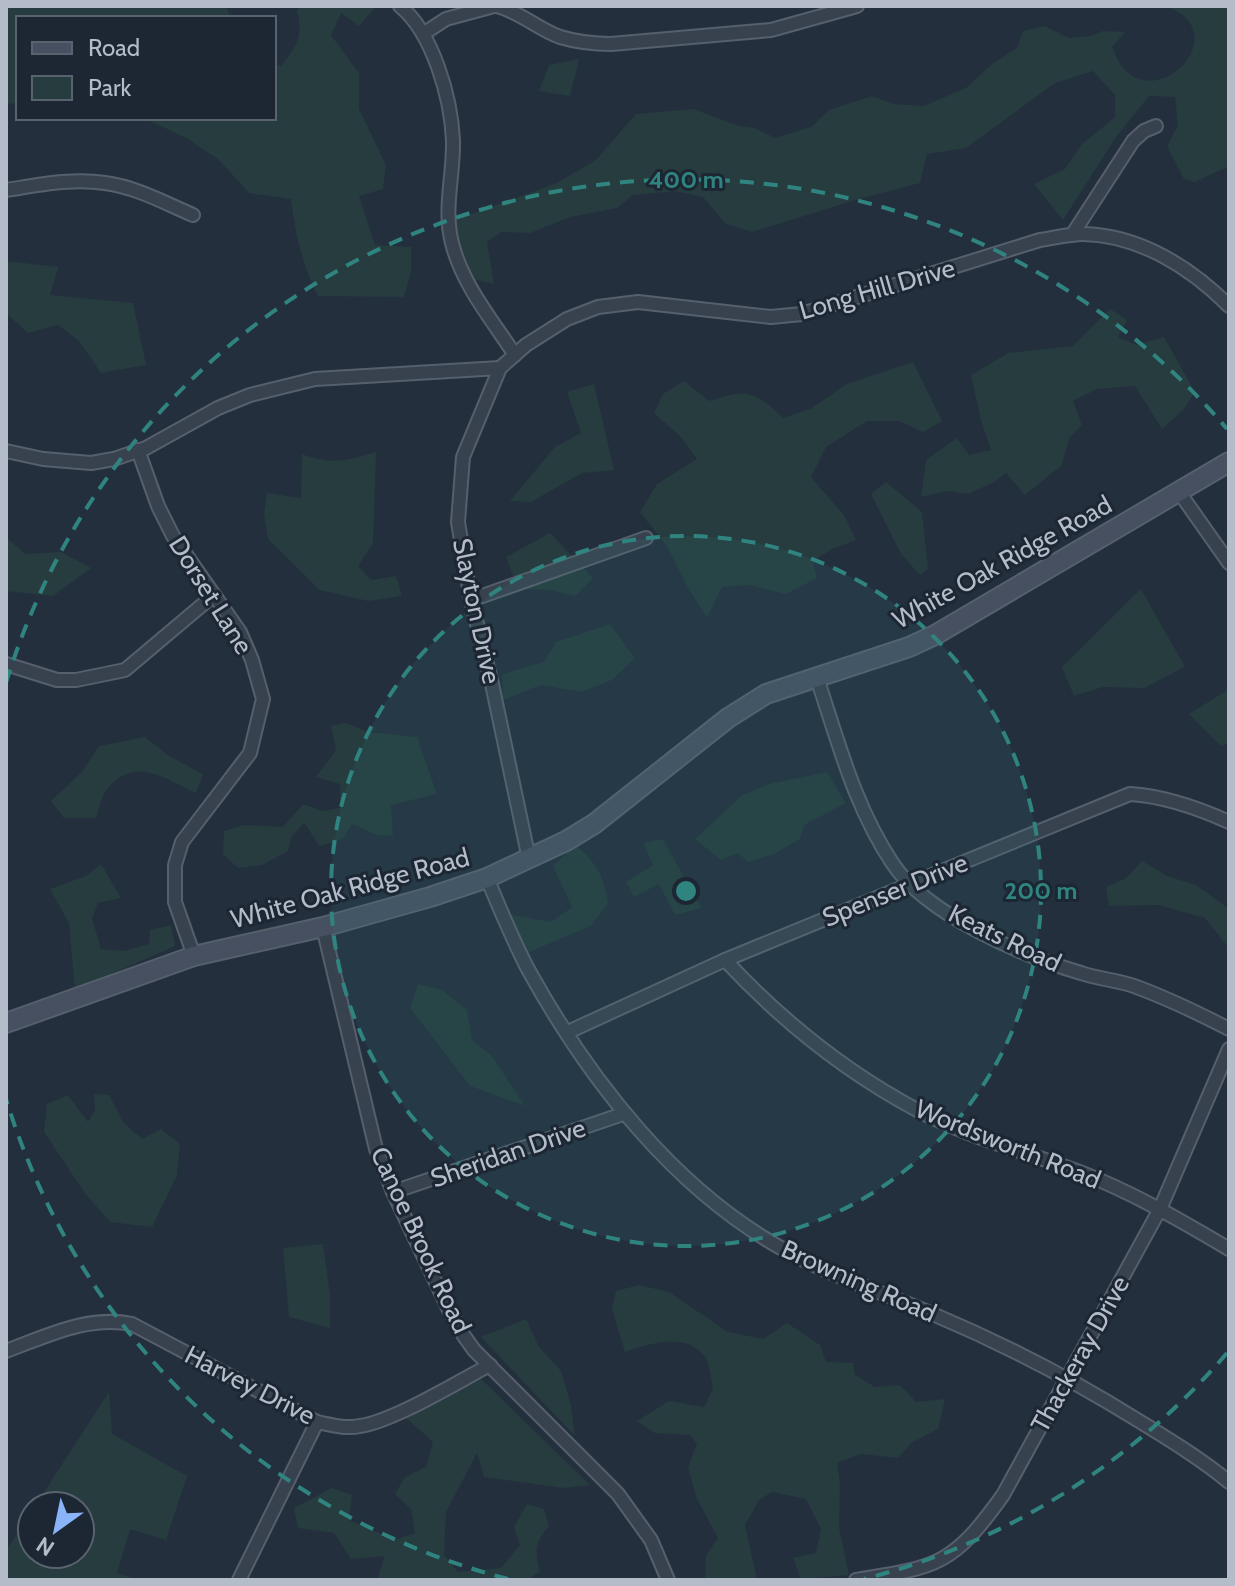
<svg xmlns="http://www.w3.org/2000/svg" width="1235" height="1586" viewBox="0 0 1235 1586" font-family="Cabin,sans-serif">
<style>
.green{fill:#263c3f}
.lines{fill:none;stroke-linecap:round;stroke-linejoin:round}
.street-casing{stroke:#565f6c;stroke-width:16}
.secondary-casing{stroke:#565f6c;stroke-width:22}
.street{stroke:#38414e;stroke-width:12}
.secondary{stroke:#465061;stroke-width:18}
.ring{fill:none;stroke:#308480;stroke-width:4;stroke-dasharray:14 10}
.labels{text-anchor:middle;stroke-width:6;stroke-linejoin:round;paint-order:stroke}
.street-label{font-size:26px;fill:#b4bcc9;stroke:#1d2633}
.centre{fill:#308480;stroke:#1d2633;stroke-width:4}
.ring-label{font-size:24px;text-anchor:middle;font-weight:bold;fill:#308480;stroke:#1d2633;stroke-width:6;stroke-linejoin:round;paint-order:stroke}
</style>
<rect width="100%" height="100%" fill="#242f3e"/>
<g class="green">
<polygon points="6,6 226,6 231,18 18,18 18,103 6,104"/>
<path d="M302 6H377L359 26 341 13 331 35 359 73V109L386 165 383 189 359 196 375 245 411 247V272L404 297 318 296C301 262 296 236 291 199L249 193 219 160 188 139 144 118H274V64L281 66C298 44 303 37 297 10Z"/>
<path d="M1165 6H1229V166L1195 182 1184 179 1167 146 1178 125 1175 97 1149 96 1116 137 1063 220 1034 184 1065 169 1081 145 1115 117V95L1093 71 1055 83 966 148 927 154 920 183 859 199 752 232 726 224 703 197 675 191 633 195 617 208 570 217 530 233 501 232 487 242 494 284 473 279 451 221 555 184 596 160 636 114 693 109 739 126 755 128 775 138 811 127 829 110 872 96 893 104 924 106 966 88 992 64 1017 48 1023 31 1044 26 1069 38 1091 36 1103 31 1125 32 1112 47C1115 54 1119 64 1124 69 1164 111 1235 29 1165 6Z"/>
<polygon points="579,59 570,96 539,91 549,65"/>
<polygon points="6,261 58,267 50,295 133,303 146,365 101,373 79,341 58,325 28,333 6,313"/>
<polygon points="1110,309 1127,320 1118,337 1136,345 1164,337 1195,392 1184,409 1162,429 1135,386 1097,389 1073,401 1082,425 1069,438 1062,465 1025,495 1006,473 994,482 968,494 947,491 921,497 926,460 957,438 969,455 991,450 981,421 971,375 1008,353 1073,346"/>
<path d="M913 362 942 421 923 432 899 421H867L826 447 811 477 844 515 856 540 832 549 813 561 817 578 786 594 749 585 722 587 707 618 688 588 668 548 640 512 657 484 697 459 680 436 654 413 663 394 684 381 709 401C746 389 755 390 783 418L810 409 847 384Z"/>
<polygon points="594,384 614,470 582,473 531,502 510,501 555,447 581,433 567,392"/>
<path d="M376 452 373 543 358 566 371 580 396 576 402 596 368 601 320 590 268 539 264 514 267 493 301 498 302 454C332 465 346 461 376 452Z"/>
<polygon points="886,482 922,512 928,569 920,575 901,554 871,494"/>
<polygon points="550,533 593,578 576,596 550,590 518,589 506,557"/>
<polygon points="6,537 25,554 61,552 91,568 53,596 6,591"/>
<polygon points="1141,589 1185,667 1144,688 1103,687 1074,696 1062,667"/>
<polygon points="610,624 635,658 612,680 582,692 541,685 503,700 502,674 544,662 556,642"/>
<polygon points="1229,689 1229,742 1221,746 1189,714"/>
<polygon points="346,723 368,732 417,737 437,794 391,805 393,836 377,835 352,824 343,839 320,846 304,823 292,836 288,851 262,865 238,868 223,854 224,831 244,825 283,827 303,804 322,811 340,808 340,784 316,777 336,750 331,726"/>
<path d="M145 737 169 756 203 774 196 793C165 779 136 755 108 788 102 795 99 809 96 818H64L51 801 82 772 99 746Z"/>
<polygon points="827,772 846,803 804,825 800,839 774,854 748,862 738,853 721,860 695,839 741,796 769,784"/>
<polygon points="663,839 701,908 675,915 659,884 634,897 626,882 653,865 643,843"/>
<path d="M575 845C596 861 604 876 608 903L591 926 527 953 507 914 551 922 572 907 553 866Z"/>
<polygon points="1142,861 1167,876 1196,885 1229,909 1229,948 1205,918 1158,905 1109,906 1106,887 1126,878"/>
<polygon points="101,864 121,898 98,903 92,918 101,949 124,951 149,944 150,930 171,925 175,946 75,990 69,923 50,889 86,876"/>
<polygon points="418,984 442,990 467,1010 472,1040 492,1056 525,1106 470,1086 410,1008"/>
<polygon points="94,1094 109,1095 124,1123 142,1139 161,1129 180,1144 177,1175 152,1227 110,1222 84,1192 44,1132 47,1104 68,1095 88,1122 95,1110"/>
<polygon points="323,1244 330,1295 330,1328 289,1317 283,1248"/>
<path d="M639 1285 669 1292 728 1332 763 1339 787 1323 820 1345 826 1362 853 1363 855 1375 875 1387 900 1385 916 1402 945 1399 938 1429 911 1443 898 1458 861 1454 837 1463 840 1484 839 1527 849 1575 801 1579 793 1558 816 1553 821 1529 806 1499 772 1492 759 1500 745 1525 757 1580H705L706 1555 718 1538 697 1499 688 1467 697 1444 690 1435 655 1433 637 1421 669 1401 704 1407 713 1389C711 1380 710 1365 705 1357 686 1331 649 1344 625 1352L612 1309 616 1291Z"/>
<polygon points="526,1319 539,1347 561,1371 571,1405 575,1436 481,1337"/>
<path d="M480 1378 590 1485 564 1488 484 1477 477 1453 446 1512 444 1555 458 1572 501 1568 520 1545 514 1527 527 1504 544 1509 549 1526C535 1542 534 1551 540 1571L528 1580H377L385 1556 351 1559 334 1533 298 1528 294 1508 332 1488 352 1495 349 1520 395 1540 415 1533 411 1509 395 1494 405 1477 426 1467 433 1442 406 1418 457 1388Z"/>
<polygon points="109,1392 112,1434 187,1476 166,1540 130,1529 117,1573 139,1580 6,1580 6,1551 32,1511 32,1554 80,1554 80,1506 35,1506"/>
</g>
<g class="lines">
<defs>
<g id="street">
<path d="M400 6C433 33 451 98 453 140 454 175 443 208 452 243 462 284 492 320 515 355"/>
<path d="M497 6C520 12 538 29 560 37 577 42 594 44 611 44L771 30 857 6"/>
<polyline points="423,34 446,19 494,6"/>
<path d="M6 190C39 185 72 178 105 183 136 187 165 203 193 215"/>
<polyline points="1072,235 1133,141 1144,131 1156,126"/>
<polyline points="138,450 158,506 173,536 240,632 252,660 263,699 250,753 182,842 175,865 175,902 194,956"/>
<polyline points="6,451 43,459 91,463 114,459 146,448 218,408 250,395 315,379 500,368"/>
<polyline points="1179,492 1229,563"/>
<polyline points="471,600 646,538"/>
<polyline points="6,664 57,680 76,680 125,670 214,595"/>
<path d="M817 678C838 741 855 808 893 864 927 915 1023 956 1081 973 1098 979 1117 980 1134 986 1167 998 1198 1013 1229 1029"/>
<path d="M529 859 492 684 471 600 458 522 463 457 500 368 526 345 567 319 598 307 638 302 771 317 802 314 1040 240C1054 238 1069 234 1083 234 1139 235 1190 267 1229 306"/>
<path d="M487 878C500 909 513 941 529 971 590 1081 677 1193 790 1253 836 1278 887 1294 935 1315 1006 1345 1073 1380 1139 1421 1170 1440 1201 1459 1229 1482"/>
<polyline points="323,927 376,1149 393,1192 449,1310 464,1336 474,1350 618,1494 651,1540 668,1580"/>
<path d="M725 960C781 1020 844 1071 917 1110 968 1137 1023 1151 1077 1171 1130 1191 1180 1220 1229 1249"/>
<path d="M568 1032 725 960 1130 794C1164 796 1198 808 1229 822"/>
<polyline points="393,1192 623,1114"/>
<path d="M6 1351C47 1336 88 1315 132 1324L317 1422C332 1425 345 1429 360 1426 394 1421 457 1382 490 1365"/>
<polyline points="239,1580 317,1422"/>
<path d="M856 1580C938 1567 953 1565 1003 1495L1160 1209 1229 1049"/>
</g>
<polyline id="secondary" points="6,1023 194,956 323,927 430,897 487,878 566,841 594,824 728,718 766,694 909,647 935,635 1229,462"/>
</defs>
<use href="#street" class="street-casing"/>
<use href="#secondary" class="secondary-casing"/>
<use href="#street" class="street"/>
<use href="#secondary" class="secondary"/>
</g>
<circle cx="686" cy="891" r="355" fill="#308480" fill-opacity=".12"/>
<g class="ring">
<circle cx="686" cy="891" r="355"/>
<path d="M1227 1353A711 711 0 0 1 864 1579M508 1579A711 711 0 0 1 6 1099M6 683A711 711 0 0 1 1227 429"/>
</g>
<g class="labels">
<g class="street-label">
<text transform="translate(877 289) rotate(-16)" y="9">Long Hill Drive</text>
<text transform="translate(1002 562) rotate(-29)" y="9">White Oak Ridge Road</text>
<text transform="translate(211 595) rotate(58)" y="9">Dorset Lane</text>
<text transform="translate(477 611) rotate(78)" y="9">Slayton Drive</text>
<text transform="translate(350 888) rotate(-15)" y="9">White Oak Ridge Road</text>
<text transform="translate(895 890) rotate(-22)" y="9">Spenser Drive</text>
<text transform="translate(1005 938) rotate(26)" y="9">Keats Road</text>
<text transform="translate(1008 1144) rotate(22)" y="9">Wordsworth Road</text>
<text transform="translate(508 1153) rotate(-19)" y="9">Sheridan Drive</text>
<text transform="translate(421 1240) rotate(65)" y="9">Canoe Brook Road</text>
<text transform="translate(859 1281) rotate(24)" y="9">Browning Road</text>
<text transform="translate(1080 1354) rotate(-61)" y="9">Thackeray Drive</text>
<text transform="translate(250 1385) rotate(27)" y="9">Harvey Drive</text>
</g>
</g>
<circle cx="686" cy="891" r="12" class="centre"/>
<g class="ring-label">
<text x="686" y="188">400 m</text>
<text x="1041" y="899">200 m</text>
</g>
<rect width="1235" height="1586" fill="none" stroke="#b4bcc9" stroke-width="16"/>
<rect x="16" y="16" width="260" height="104" fill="#1d2633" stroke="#59626f" stroke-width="2"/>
<rect x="32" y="42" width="40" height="12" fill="#465061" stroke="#59626f" stroke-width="2"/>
<text x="88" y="56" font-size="24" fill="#b4bcc9">Road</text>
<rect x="32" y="76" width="40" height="24" fill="#263c3f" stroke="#59626f" stroke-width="2"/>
<text x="88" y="96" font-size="24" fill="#b4bcc9">Park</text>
<g transform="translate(56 1530) rotate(213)"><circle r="38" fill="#1d2633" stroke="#59626f" stroke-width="2"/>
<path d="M0-6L14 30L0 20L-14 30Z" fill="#8ab4f8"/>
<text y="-12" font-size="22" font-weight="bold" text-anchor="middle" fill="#b4bcc9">N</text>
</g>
</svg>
